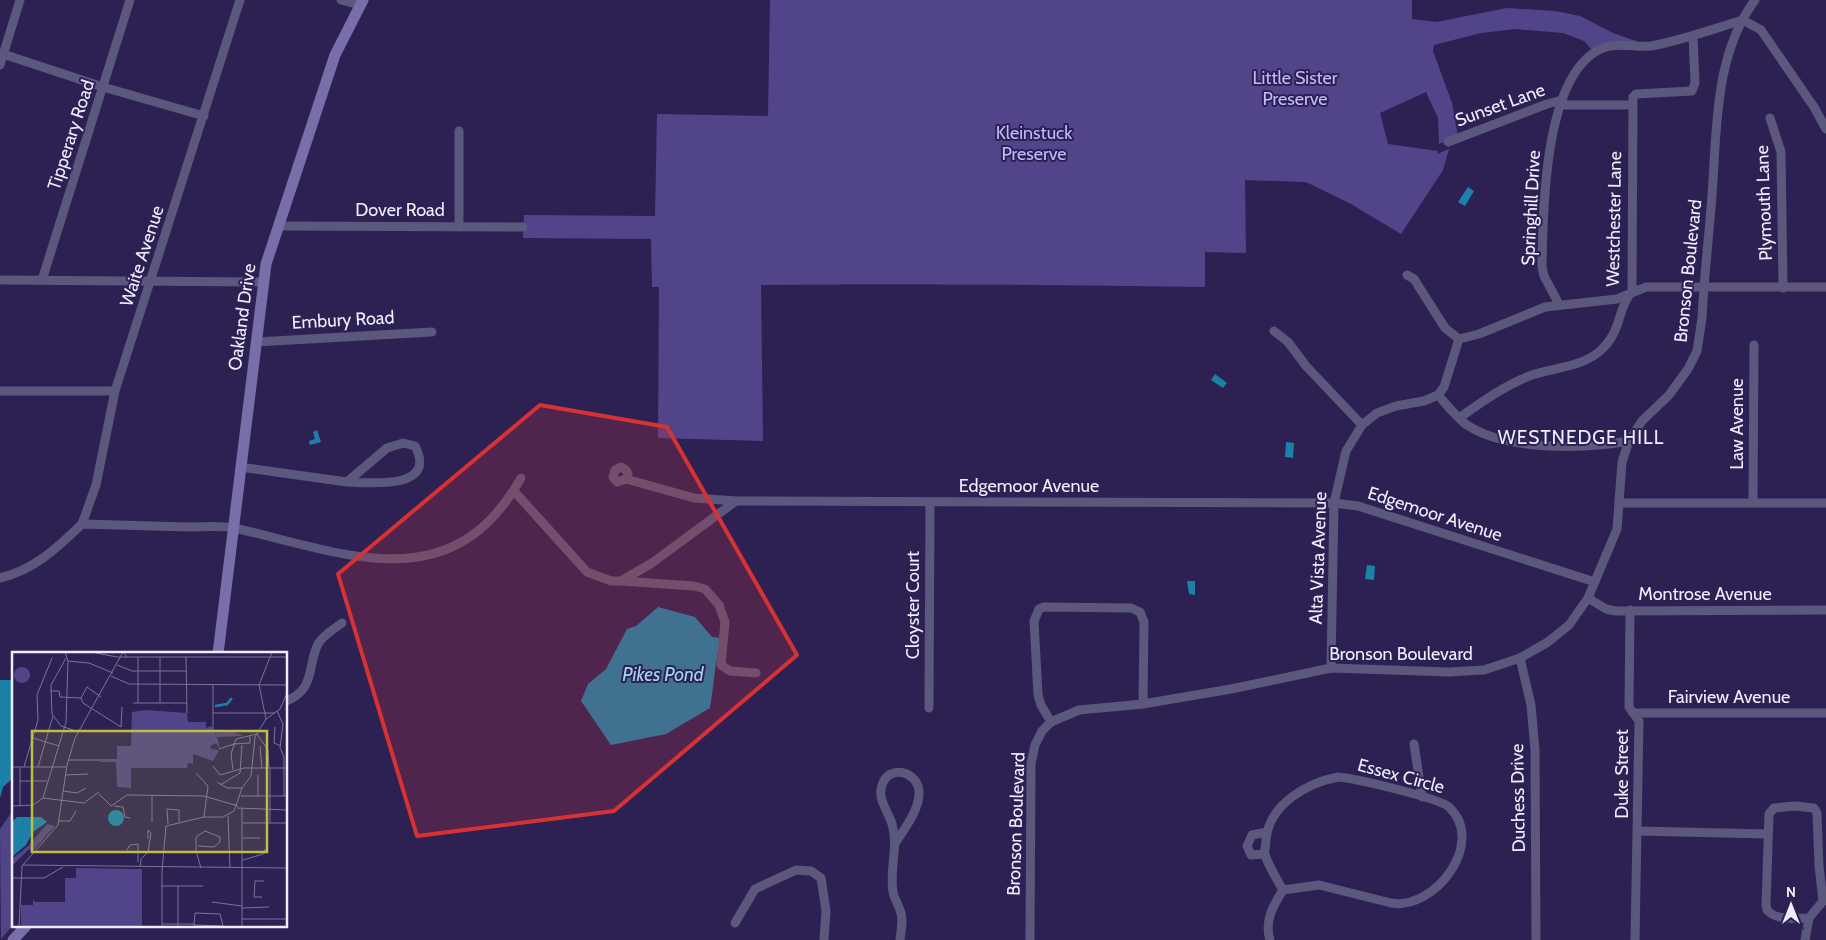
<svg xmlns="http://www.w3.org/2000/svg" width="1826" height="940" viewBox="0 0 1826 940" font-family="Cabin,sans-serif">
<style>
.green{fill:#524488}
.water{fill:#1c81a9}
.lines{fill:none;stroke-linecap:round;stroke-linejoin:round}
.minor{stroke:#5c577c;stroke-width:9}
.secondary{stroke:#786ea9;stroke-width:11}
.marked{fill:#d73233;fill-opacity:0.2;stroke:#d73233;stroke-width:4;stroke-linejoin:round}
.labels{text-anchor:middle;stroke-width:4;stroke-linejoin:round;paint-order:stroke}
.park-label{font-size:18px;fill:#c2b8fd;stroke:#2d2154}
.street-label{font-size:18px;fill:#efedfb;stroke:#2d2154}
.neighbourhood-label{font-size:19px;letter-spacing:1px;fill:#efedfb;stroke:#2d2154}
.water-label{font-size:19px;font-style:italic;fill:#a2d5f0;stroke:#2d2154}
.inset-river{fill:none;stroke:#1c81a9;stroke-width:2.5}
.inset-road{fill:none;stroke:#7b7397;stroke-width:1}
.view{fill:#bcbf43;fill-opacity:0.15;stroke:#bcbf43;stroke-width:2.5}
.inset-edge{fill:none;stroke:#efedfb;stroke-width:2.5}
</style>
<rect width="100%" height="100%" fill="#2d2154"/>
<g class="green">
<path d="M770 0H1412V19L1436 22 1507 8 1555 11 1580 16 1613 33 1636 41V45L1594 52 1584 41 1563 33 1515 29 1481 33 1434 45 1433 51 1452 103 1458 137 1439 144 1438 118 1426 92 1380 113 1388 144 1438 151 1437 154 1449 149 1443 170 1401 234 1351 204 1306 182 1245 180 1246 253 1205 252V287C1057 285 909 283 761 285L763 441 658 438 659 287H652L651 239 523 238 524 215 655 216 657 114 768 116Z"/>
<polygon points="14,809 14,924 1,939 0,829"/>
</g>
<g class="water">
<polygon points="1468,187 1474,191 1465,206 1458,202"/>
<polygon points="1215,374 1227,383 1223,388 1211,380"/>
<polygon points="317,430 321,442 310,445 309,441 315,439 313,432"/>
<polygon points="1286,442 1294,443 1293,458 1285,457"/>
<polygon points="1367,565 1375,566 1374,580 1365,579"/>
<polygon points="1187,581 1195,581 1195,595 1189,594"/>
<path d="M658 607 695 617 712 637 721 638C715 661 714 684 710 708L666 734 611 745 581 701 588 684 606 669 627 629 636 626Z"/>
<polygon points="0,680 14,680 14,777 3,787 0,798"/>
</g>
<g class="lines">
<g class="minor">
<polyline points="341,0 360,5"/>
<polyline points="3,54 103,87 204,116"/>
<polyline points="0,65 20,0"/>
<polyline points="1561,105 1632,105"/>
<polyline points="1770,118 1781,152 1783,288"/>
<polyline points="1448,142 1547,104 1563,100"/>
<polyline points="278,226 523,227"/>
<polyline points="459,227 459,131"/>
<polyline points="1407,275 1414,279 1445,328 1459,339 1479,334 1545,307 1617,299 1646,287 1826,287"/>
<polyline points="0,280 262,282"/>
<polyline points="42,280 130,0"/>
<path d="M1559 304 1544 276 1542 267C1543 213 1543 67 1606 47 1621 42 1636 48 1651 46 1683 40 1713 29 1743 20L1761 30 1814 107 1826 129"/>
<polyline points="1274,331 1288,342 1306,366 1362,425"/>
<polyline points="256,342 432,332"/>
<polyline points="0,391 115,391"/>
<path d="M1438 395C1447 405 1456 417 1467 425 1506 451 1584 449 1629 441"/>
<path d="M1459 418C1482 402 1505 385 1532 375 1553 368 1582 367 1600 351 1623 330 1616 311 1632 291L1633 97 1636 94 1692 91 1695 83 1693 36"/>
<path d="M240 467 347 482 387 448 403 443 415 446C438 490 371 483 347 482"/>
<polyline points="626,479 628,474 626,470 621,467 615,470 613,477 617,482 626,479 694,498 736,501"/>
<polyline points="514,491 587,572 611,581 621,581 652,563 736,501 1334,503 1358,506 1595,582"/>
<polyline points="1619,503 1826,503"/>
<polyline points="1753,503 1754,345"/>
<polyline points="82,524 96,485 115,391 240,0"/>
<path d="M0 578C34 570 57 548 82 524 117 525 153 526 188 527 203 527 220 525 234 528 342 552 451 603 521 478"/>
<polyline points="622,581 694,586 705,589 719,605 725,622 721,665 730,671 756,673"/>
<polyline points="1588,598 1606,609 1616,611 1826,610"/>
<polyline points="1630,610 1629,707 1639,721 1635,940"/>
<polyline points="1520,658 1531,705 1535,750 1536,940"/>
<polyline points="1331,668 1334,503 1346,451 1362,425 1377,413 1396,406 1424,401 1438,395 1444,387 1459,339"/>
<path d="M286 701C316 689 307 666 318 644 323 635 334 629 342 623"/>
<polyline points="929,708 930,502"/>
<polyline points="1633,713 1826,713"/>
<polyline points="1051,722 1041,705 1038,695 1034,621 1039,609 1044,607 1131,608 1140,612 1144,622 1143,704"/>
<polyline points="1414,744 1422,797"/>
<path d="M1338 777C1354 778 1439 798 1449 807 1487 843 1434 911 1391 903L1319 885 1283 890C1277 879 1269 867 1265 855 1264 851 1266 844 1266 840 1269 804 1307 783 1338 777Z"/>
<path d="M1795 806 1814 808 1817 813 1819 866 1823 901 1809 918C1796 918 1776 921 1767 910L1766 905 1769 814 1774 808Z"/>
<polyline points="1638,831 1767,834"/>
<path d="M896 842C905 828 920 809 919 791 917 771 889 764 882 785 877 799 888 811 892 824 899 847 889 869 893 892 894 898 898 904 900 910 904 919 901 930 900 940"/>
<polyline points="1265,854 1251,855 1247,846 1252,835 1267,832"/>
<polyline points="735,923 755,889 796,870 811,871 821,878 826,911 824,940"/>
<path d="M1030 940 1031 764 1035 745 1042 731 1051 722 1079 710 1143 704 1231 689 1331 668 1449 672 1484 670 1520 658 1548 642 1569 625 1588 598 1617 529 1622 462 1629 441 1642 421 1669 395 1688 369 1697 351 1702 318C1704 277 1709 236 1712 195 1717 130 1714 55 1755 0"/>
<path d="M1270 940C1264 921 1273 906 1283 890"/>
<polyline points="1805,940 1809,918"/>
</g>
<g class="secondary">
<polyline points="218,654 266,264 335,55 363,0"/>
<polyline points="13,940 26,926"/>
</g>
</g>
<path class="marked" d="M540 405 667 427 797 655 614 811 417 836 338 574Z"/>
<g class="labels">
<g class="park-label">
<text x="1295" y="84">Little Sister<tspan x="1295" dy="21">Preserve</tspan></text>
<text x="1034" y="139">Kleinstuck<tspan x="1034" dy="21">Preserve</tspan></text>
</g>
<g class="street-label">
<text transform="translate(1500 105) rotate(-20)" y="6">Sunset Lane</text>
<text transform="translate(71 135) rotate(-72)" y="6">Tipperary Road</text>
<text transform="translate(1764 203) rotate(-92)" y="6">Plymouth Lane</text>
<text transform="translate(1531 208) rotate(-87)" y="6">Springhill Drive</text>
<text x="400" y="216">Dover Road</text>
<text transform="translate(1614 219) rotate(-89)" y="6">Westchester Lane</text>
<text transform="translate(142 256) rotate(-72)" y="6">Waite Avenue</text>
<text transform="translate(1688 271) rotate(-84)" y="6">Bronson Boulevard</text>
<text transform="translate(242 317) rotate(-82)" y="6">Oakland Drive</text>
<text transform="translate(343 320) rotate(-3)" y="6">Embury Road</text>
<text transform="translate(1737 424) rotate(-90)" y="6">Law Avenue</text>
<text x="1029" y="492">Edgemoor Avenue</text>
<text transform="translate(1435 514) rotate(18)" y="6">Edgemoor Avenue</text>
<text transform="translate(1318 558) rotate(-88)" y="6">Alta Vista Avenue</text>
<text x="1705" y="600">Montrose Avenue</text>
<text transform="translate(913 605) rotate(-90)" y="6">Cloyster Court</text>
<text x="1401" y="660">Bronson Boulevard</text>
<text x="1729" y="703">Fairview Avenue</text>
<text transform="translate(1622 774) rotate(-90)" y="6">Duke Street</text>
<text transform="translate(1401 776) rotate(15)" y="6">Essex Circle</text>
<text transform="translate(1518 798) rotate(-91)" y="6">Duchess Drive</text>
<text transform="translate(1016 824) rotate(-88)" y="6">Bronson Boulevard</text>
</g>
<g class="neighbourhood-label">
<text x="1581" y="444">WESTNEDGE HILL</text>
</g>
<g class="water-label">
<text x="663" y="681">Pikes Pond</text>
</g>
</g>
<g transform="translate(12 652)">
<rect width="275" height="275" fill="#2d2154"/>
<path d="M2 23a8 8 0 1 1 16 0a8 8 0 1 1-16 0ZM134 58 175 61 176 70H194V76L202 73V81L221 80 231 84 205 85 208 97 204 91 198 94 199 97 207 98 201 109 181 102V112L176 111 175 116H119V136L105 135 104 110H88V107H105V94H119L120 60ZM35 172 43 174 20 200 17 197 0 214V207L16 194ZM64 216 130 217V275H9V253H21V247L23 250H53V226H64Z" fill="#524488"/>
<path d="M96 166a8 8 0 1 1 16 0a8 8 0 1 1-16 0ZM5 165H29L35 170 21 180 14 193 0 205V170Z" fill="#1c81a9"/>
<path class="inset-river" d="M203 54 215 52 220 46"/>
<path class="inset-road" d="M79 0 105 5H275M174 5 175 61M54 6 39 33 40 62 49 74 67 80M56 9 77 11 101 21M105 13 120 19H174M99 24 117 32 275 33M201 33V73M38 39H47L48 45 69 46M89 45 75 35 69 46 71 51 109 75 110 55M121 51H175M126 51V5M148 51V5M265 59 271 72 268 96 272 105V144M201 61H263M254 67 247 33 260 0M263 75 262 91 269 94M21 86 47 94M221 92 238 91V84M248 94 250 116M207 97 222 92M56 108H88M201 114 208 123 232 116H275M0 115H54M12 115 26 68 25 43 40 6M26 115 41 64M221 118 219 102 224 87 245 82 256 98 257 116M184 121 196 134M53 123 76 122M8 129H35M205 130 215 136H230M208 133 228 121 230 93M51 139 65 141 74 136M87 142 99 154 115 143 192 144 226 154M229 144H275M246 144V123M31 146 54 70 56 9 53 0M0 154 21 153 31 146 72 151 87 140M8 154V115M102 154 111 155 113 165 118 166M225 156 275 158M216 164 218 216M192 165 196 134M47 169H58L64 159M140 170V144M231 171H275M258 171V116M156 172 155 157 167 158V170M231 186H248M186 194 202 195 208 190V185L193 179 184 185V199L189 216M115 198 118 193 126 192V210M231 208 251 202 253 197M11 213 275 216M128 215 129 207 136 200 139 181 136 178V187M0 226H32L51 215M149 234H191M166 234V275M250 245H242L243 229H252M200 250 230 254M230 256 257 255M183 261 208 262 211 274 182 273ZM230 267H275M150 272H182M7 275 10 214 46 173 55 113 63 86 111 0 115 5M150 275V219L154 174 192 165H211L222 159 230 136 239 124 243 85 254 67 268 57 275 41M230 275V157"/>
<path class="view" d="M20 79H255V200H20Z"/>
<rect width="275" height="275" class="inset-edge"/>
</g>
<g transform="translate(1791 905)" stroke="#2d2154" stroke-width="4" paint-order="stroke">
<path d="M0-4L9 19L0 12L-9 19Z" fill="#efedfb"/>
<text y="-8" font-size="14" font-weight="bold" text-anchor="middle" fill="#efedfb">N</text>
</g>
</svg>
